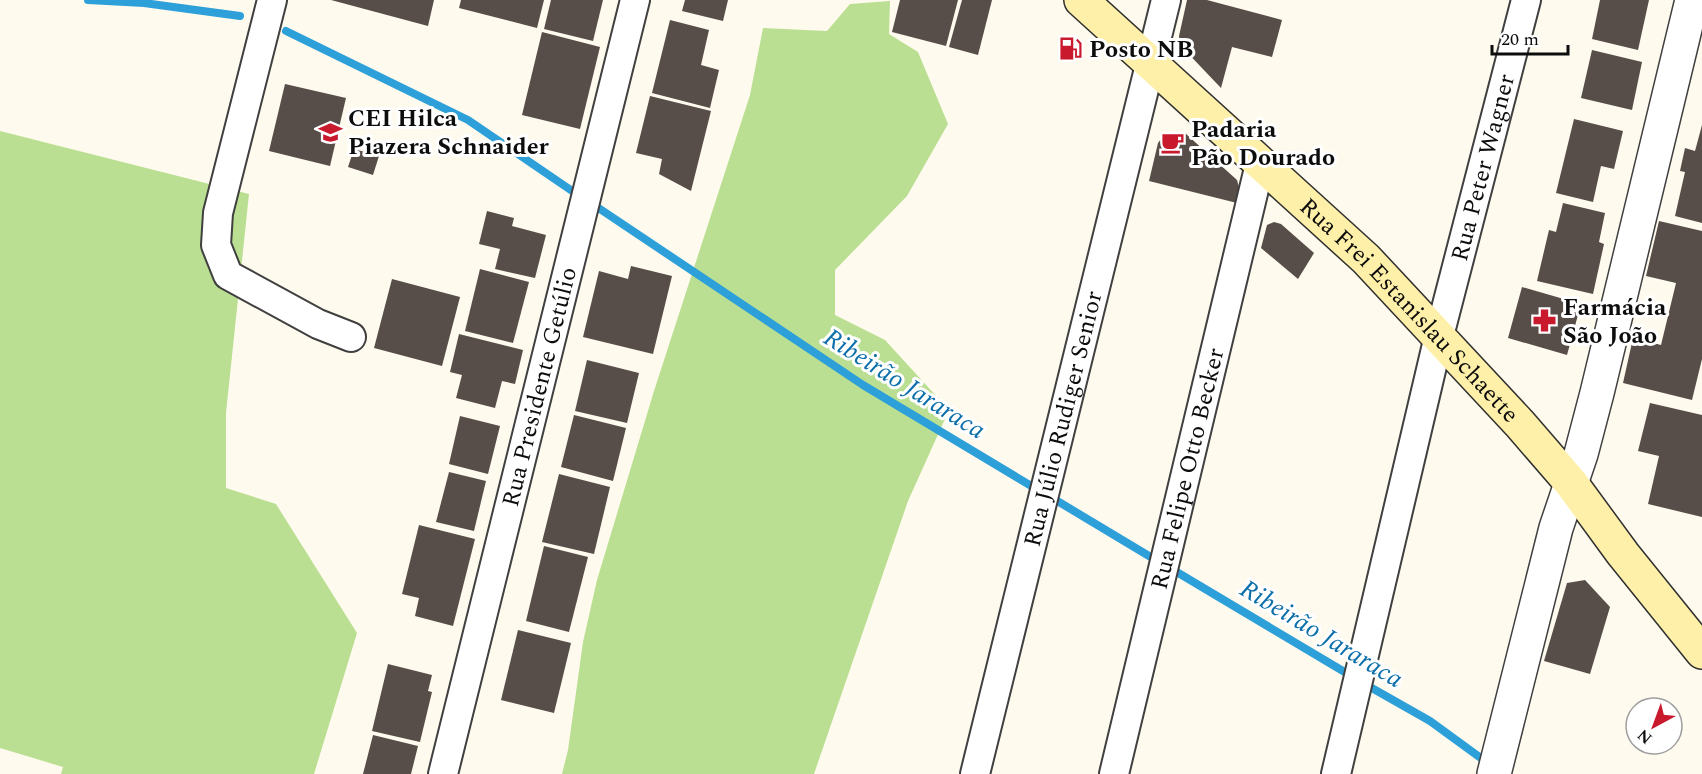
<svg xmlns="http://www.w3.org/2000/svg" width="1702" height="774" viewBox="0 0 1702 774" font-family="Spectral,serif">
<style>
.forest{fill:#badf92}
.lines{fill:none;stroke-linecap:round;stroke-linejoin:round}
.stream{stroke:#2ea0d9;stroke-width:8}
.building{fill:#574d49}
.minor-casing{stroke:#404040;stroke-width:32}
.tertiary-casing{stroke:#404040;stroke-width:36}
.secondary-casing{stroke:#2f2f2f;stroke-width:36}
.minor{stroke:#fff;stroke-width:28}
.tertiary{stroke:#fff;stroke-width:33}
.secondary{stroke:#fff0a9;stroke-width:33}
.labels{text-anchor:middle;stroke-width:6;stroke-linejoin:round;paint-order:stroke}
.poi-label{font-size:24px;font-weight:bold;fill:#0d0d0d;stroke:#fff;text-anchor:start}
.street-label{font-size:24px;fill:#0d0d0d;stroke:#fff}
.water-label{font-size:26px;font-style:italic;fill:#0c6faa;stroke:#fff}
</style>
<rect width="100%" height="100%" fill="#fffaee"/>
<g class="forest">
<polygon points="890,1 889,34 918,52 948,124 907,196 835,270 835,315 885,340 949,410 908,501 814,774 562,774 568,750 583,642 597,580 654,391 750,95 763,28 827,31 850,4"/>
<polygon points="0,131 249,194 226,413 226,488 276,504 357,633 314,774 61,774 63,767 0,748"/>
</g>
<g class="lines">
<g class="stream">
<polyline points="88,0 144,3 240,16"/>
<polyline points="286,31 468,120 581,197"/>
<polyline points="591,203 863,385 1038,490"/>
<polyline points="1049,496 1159,562"/>
<polyline points="1170,568 1353,677"/>
<polyline points="1363,683 1430,721 1489,764"/>
</g>
</g>
<g class="building">
<polygon points="331,0 434,0 428,26"/>
<polygon points="461,0 544,0 537,28 459,8"/>
<polygon points="551,0 603,0 593,41 544,29"/>
<polygon points="685,0 728,0 723,21 682,11"/>
<polygon points="900,0 958,0 946,46 892,32"/>
<polygon points="962,0 992,0 978,55 949,47"/>
<polygon points="1187,0 1207,0 1282,20 1272,57 1232,47 1221,88 1180,45 1179,36"/>
<polygon points="1600,0 1649,0 1638,50 1592,39"/>
<polygon points="670,20 709,30 701,65 719,70 710,108 652,93"/>
<polygon points="542,32 600,47 580,129 522,115"/>
<polygon points="1592,50 1642,62 1632,110 1581,98"/>
<polygon points="285,84 346,98 330,166 269,151"/>
<polygon points="650,96 711,111 691,191 659,174 662,159 636,153"/>
<polygon points="1574,119 1623,131 1614,169 1601,166 1593,202 1556,193"/>
<polygon points="1702,125 1702,223 1675,216 1685,172 1680,171 1685,148 1695,151"/>
<polygon points="1173,132 1185,133 1237,180 1239,187 1237,203 1149,181 1158,143 1165,134"/>
<polygon points="354,149 379,156 373,175 348,167"/>
<polygon points="1563,203 1605,213 1599,242 1604,244 1593,294 1537,281 1549,230 1556,232"/>
<polygon points="487,211 514,218 512,226 546,235 535,278 495,269 500,249 479,244"/>
<polygon points="1659,221 1702,231 1702,359 1692,400 1623,383 1633,338 1661,345 1676,283 1646,276"/>
<polygon points="1274,222 1281,224 1314,253 1298,279 1261,248 1267,225"/>
<polygon points="631,266 672,276 653,354 583,337 599,271 628,279"/>
<polygon points="480,269 529,282 513,343 465,331"/>
<polygon points="392,279 460,297 442,366 374,348"/>
<polygon points="1522,287 1581,304 1567,355 1508,338"/>
<polygon points="459,334 523,350 515,384 502,381 495,408 456,398 462,375 450,372"/>
<polygon points="587,360 639,373 627,423 575,411"/>
<polygon points="1650,403 1702,415 1702,517 1648,504 1659,456 1638,451"/>
<polygon points="574,415 626,428 613,481 561,467"/>
<polygon points="460,416 500,426 488,474 449,464"/>
<polygon points="449,472 486,481 474,531 436,522"/>
<polygon points="559,474 610,487 594,554 542,542"/>
<polygon points="419,525 475,539 453,626 415,616 419,598 402,594"/>
<polygon points="544,546 588,557 569,632 526,621"/>
<polygon points="1585,580 1610,607 1590,674 1544,661 1567,583"/>
<polygon points="518,630 571,643 554,713 501,700"/>
<polygon points="388,664 432,675 428,691 432,692 420,742 372,731"/>
<polygon points="373,735 418,746 411,774 363,774"/>
</g>
<g class="lines">
<defs>
<g id="minor">
<polyline points="272,0 218,213 216,245 228,275 318,324 351,337"/>
<path id="s1" d="M443 774 635 0"/>
<path id="s2" d="M975 774 1166 0"/>
<path id="s3" d="M1114 774 1260 164"/>
<path id="s4" d="M1336 774 1439 336 1526 0"/>
</g>
<polyline id="tertiary" points="1494,774 1556,528 1581,454 1597,393 1692,0"/>
<g id="secondary">
<path id="s5" d="M1081 0 1366 259 1520 424 1571 483 1623 554 1702 652"/>
</g>
</defs>
<use href="#minor" class="minor-casing"/>
<use href="#tertiary" class="tertiary-casing"/>
<use href="#secondary" class="secondary-casing"/>
<use href="#minor" class="minor"/>
<use href="#tertiary" class="tertiary"/>
<use href="#secondary" class="secondary"/>
</g>
<defs>
<symbol id="fuel-bare" viewBox="-9 -9 18 18"><path d="M-5.5-6h7V0h2V4h1.3V-2.5L3-4.5l.8-.8L6-3V5H2.5V1h-1V6h-7ZM-4.2-4.7v3.2H.2V-4.7Z" fill="#c9192d" stroke="#fff" stroke-width="2.5" paint-order="stroke"/></symbol>
<symbol id="school-bare" viewBox="-9 -9 18 18"><path d="M0-5L7-2L0 1L-7-2ZM-4 1L0 2.5L4 1V4Q0 6-4 4Z" fill="#c9192d" stroke="#fff" stroke-width="2.5" paint-order="stroke"/></symbol>
<symbol id="cafe-bare" viewBox="-9 -9 18 18"><path d="M-5.5-4.5H6V0H3Q3 3.5 0 3.5H-2.5Q-5.5 3.5-5.5 0ZM3-3.2v2h1.7v-2ZM-6 4.5H4V6H-6Z" fill="#c9192d" stroke="#fff" stroke-width="2.5" paint-order="stroke"/></symbol>
<symbol id="pharmacy-bare" viewBox="-9 -9 18 18"><path d="M-2-6h4v4h4v4h-4v4h-4v-4h-4v-4h4Z" fill="#c9192d" stroke="#fff" stroke-width="2.5" paint-order="stroke"/></symbol>
</defs>
<g fill-rule="evenodd">
<use href="#fuel-bare" x="1054" y="32" width="33" height="33"/>
<use href="#school-bare" x="314" y="116" width="33" height="33"/>
<use href="#cafe-bare" x="1156" y="126" width="33" height="33"/>
<use href="#pharmacy-bare" x="1528" y="304" width="33" height="33"/>
</g>
<g class="labels">
<g class="poi-label">
<text x="1089" y="57">Posto NB</text>
<text x="348" y="126">CEI Hilca<tspan x="348" dy="28">Piazera Schnaider</tspan></text>
<text x="1191" y="137">Padaria<tspan x="1191" dy="28">Pão Dourado</tspan></text>
<text x="1563" y="315">Farmácia<tspan x="1563" dy="28">São João</tspan></text>
</g>
<g class="street-label">
<text dy="8" stroke="none"><textPath href="#s4" startOffset="624">Rua Peter Wagner</textPath></text>
<text dy="8" stroke="none"><textPath href="#s5" startOffset="452">Rua Frei Estanislau Schaette</textPath></text>
<text dy="8" stroke="none"><textPath href="#s1" startOffset="399">Rua Presidente Getúlio</textPath></text>
<text dy="8" stroke="none"><textPath href="#s2" startOffset="366">Rua Júlio Rudiger Senior</textPath></text>
<text dy="8" stroke="none"><textPath href="#s3" startOffset="314">Rua Felipe Otto Becker</textPath></text>
</g>
<g class="water-label">
<text transform="translate(905 383) rotate(32)" y="9">Ribeirão Jararaca</text>
<text transform="translate(1322 633) rotate(31)" y="9">Ribeirão Jararaca</text>
</g>
</g>
<g transform="translate(1654 726) rotate(221)"><circle r="28" fill="#ffffff" stroke="#9e9e9e" stroke-width="1.5"/>
<path d="M0-4.5L10 22L0 15L-10 22Z" fill="#c9192d"/>
<text y="-9" font-size="16" font-weight="bold" text-anchor="middle" fill="#0d0d0d">N</text>
</g>
<path d="M1492 45v9h76v-9" fill="none" stroke="#0d0d0d" stroke-width="3"/>
<text x="1501" y="45" font-size="18" fill="#0d0d0d" stroke="#ffffff" stroke-width="4.5" paint-order="stroke">20 m</text>
</svg>
